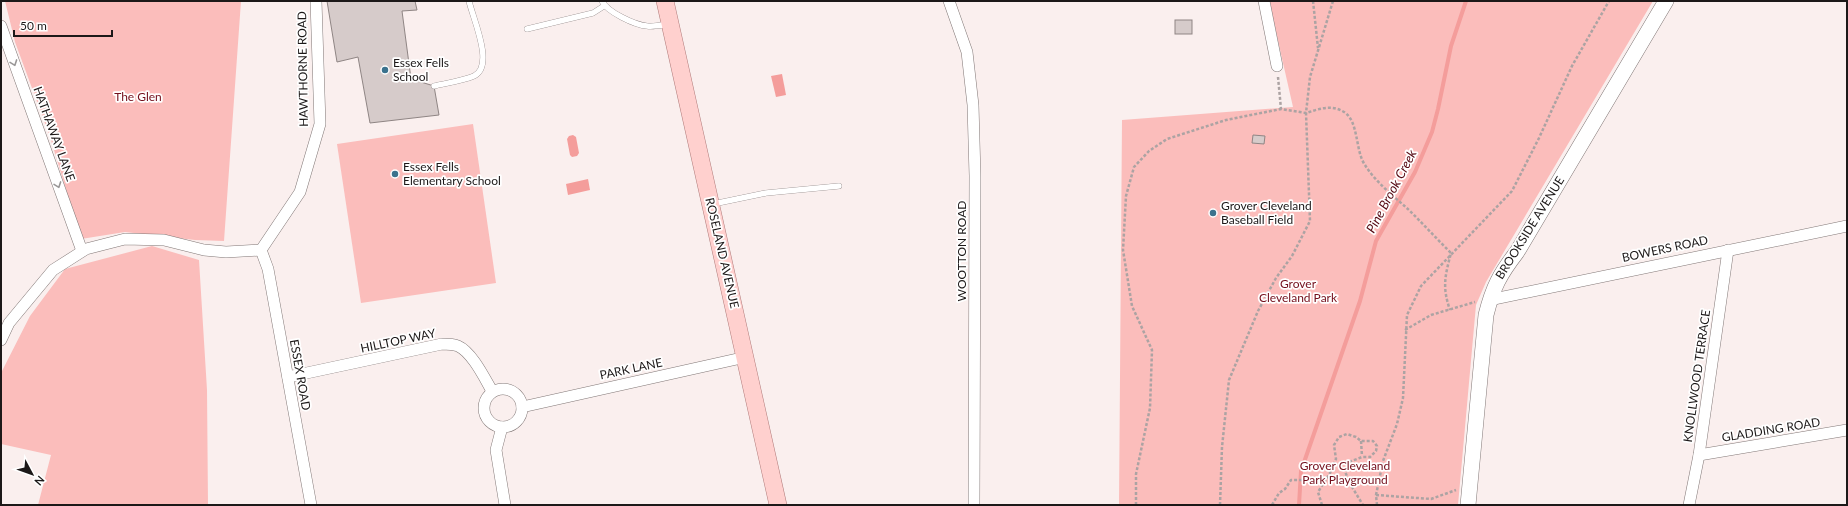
<svg xmlns="http://www.w3.org/2000/svg" width="1848" height="506" viewBox="0 0 1848 506" font-family="Lato,sans-serif">
<style>
.green{fill:#fbbdbb}
.water{fill:#f49d9b}
.lines{fill:none;stroke-linecap:round;stroke-linejoin:round}
.stream{stroke:#f49d9b;stroke-width:4}
.building{fill:#d6cbca;stroke:#8f8584}
.lane-casing{stroke:#827877;stroke-width:6}
.street-casing{stroke:#827877;stroke-width:12}
.secondary-casing{stroke:#827877;stroke-width:16}
.primary-casing{stroke:#b07b7a;stroke-width:18}
.path{stroke:#aca3a3;stroke-width:2.5;stroke-dasharray:3 2;stroke-linecap:butt}
.lane{stroke:#fff;stroke-width:5.5}
.street{stroke:#fff;stroke-width:11}
.secondary{stroke:#fff;stroke-width:15}
.primary{stroke:#ffd0ce;stroke-width:17}
.oneway{stroke:#999797}
.poi-dot{fill:#3b728d;stroke:#fff;stroke-width:1.5}
.labels{text-anchor:middle;stroke-width:3.5;stroke-linejoin:round;paint-order:stroke}
.poi-label{font-size:12px;fill:#1c1818;stroke:#fff;text-anchor:start}
.street-label{font-size:12px;fill:#1c1818;stroke:#fff}
.park-label{font-size:12px;fill:#740f1c;stroke:#fff}
.water-label{font-size:13px;font-style:italic;fill:#540711;stroke:#fff}
</style>
<rect width="100%" height="100%" fill="#faefee"/>
<g class="green">
<polygon points="5,1 241,1 224,241 195,240 125,232 81,239 50,137 15,42"/>
<polygon points="1269,1 1653,1 1486,282 1476,305 1458,505 1119,505 1122,120 1293,107"/>
<polygon points="473,124 496,283 361,303 337,144"/>
<polygon points="152,246 199,260 207,390 208,505 38,505 51,455 1,444 1,373 30,316 65,269"/>
</g>
<g class="water">
<polygon points="782,74 786,95 776,97 771,76"/>
<polygon points="573,135 576,137 579,153 577,156 572,157 570,155 567,139 569,136"/>
<polygon points="588,179 590,190 568,195 566,184"/>
</g>
<g class="lines">
<polyline class="stream" points="1299,505 1301,471 1360,301 1376,241 1415,172 1432,132 1438,109 1451,46 1466,1"/>
</g>
<g class="building">
<polygon points="327,1 415,1 417,10 402,11 411,79 434,86 439,115 370,123 358,57 337,62"/>
<rect x="1175" y="20" width="17" height="14"/>
<polygon points="1253,135 1265,136 1264,144 1252,143"/>
</g>
<g class="lines">
<defs>
<g id="lane">
<path d="M602 1C607 12 635 25 647 26 654 27 662 25 669 24"/>
<polyline points="527,29 593,13 604,6"/>
<path d="M434 86C447 83 462 81 474 76 495 66 473 19 469 1"/>
<polyline points="713,204 766,193 839,186"/>
</g>
<g id="street">
<polyline points="949,1 967,52 973,105 975,176 974,505"/>
<polyline points="1264,1 1277,66"/>
<polyline points="1,26 82,251"/>
<polyline points="261,250 268,269 311,505"/>
<polyline points="1489,300 1847,226"/>
<polyline points="1,340 9,323 53,270 86,249 125,239 164,240 204,250 226,252 261,250 300,192 320,124 316,1"/>
<path d="M288 377 442 344C448 344 453 344 458 346 472 352 485 379 492 391"/>
<circle cx="503" cy="408" r="19"/>
<polyline points="522,407 746,357"/>
<polyline points="502,427 496,450 505,505"/>
<polyline points="1699,455 1847,430"/>
<polyline points="1689,505 1699,455 1728,250"/>
</g>
<path id="secondary" d="M1468 505 1486 315C1493 287 1500 274 1517 252L1666 1"/>
<polyline id="primary" points="665,1 778,505"/>
</defs>
<use href="#lane" class="lane-casing"/>
<use href="#street" class="street-casing"/>
<use href="#secondary" class="secondary-casing"/>
<use href="#primary" class="primary-casing"/>
<g class="path">
<polyline points="1313,1 1318,48"/>
<polyline points="1278,77 1281,109 1306,113 1310,77 1333,1"/>
<polyline points="1405,330 1431,315 1475,302"/>
<polyline points="1361,441 1362,456"/>
<polyline points="1376,495 1431,499 1456,490"/>
<polyline points="1136,505 1136,474 1150,408 1152,350 1132,306 1123,250 1126,196 1134,167 1149,151 1167,139 1226,120 1281,109"/>
<path d="M1220 505 1222 447 1229 380 1258 311 1276 278 1292 256 1310 221 1306 113C1319 109 1331 104 1344 112 1359 121 1355 151 1365 165 1376 183 1395 197 1410 211 1424 225 1437 239 1451 253 1445 276 1442 287 1450 310"/>
<polyline points="1272,505 1279,493 1285,489 1291,480 1303,480"/>
<polyline points="1322,505 1318,492 1330,473 1336,459 1334,445 1339,437 1347,434 1356,437 1361,441 1373,441 1377,446 1376,451 1370,457 1362,457 1349,462 1345,471 1349,482 1363,505"/>
<polyline points="1377,505 1376,495 1383,461 1397,424 1403,398 1407,315 1421,286 1512,191 1539,138 1572,66 1609,1"/>
</g>
<use href="#lane" class="lane"/>
<use href="#street" class="street"/>
<use href="#secondary" class="secondary"/>
<use href="#primary" class="primary"/>
</g>
<defs><path id="oneway-chevron" d="M-2-3.5L2.5 0L-2 3.5" fill="none" stroke-width="1.6" stroke-linecap="round" stroke-linejoin="round"/></defs>
<g class="oneway">
<use href="#oneway-chevron" transform="translate(14 63) rotate(70)"/>
<use href="#oneway-chevron" transform="translate(58 185) rotate(70)"/>
</g>
<g class="poi-dot">
<circle cx="385" cy="70" r="4"/>
<circle cx="395" cy="174" r="4"/>
<circle cx="1213" cy="213" r="4"/>
</g>
<g class="labels">
<g class="poi-label">
<text x="393" y="67">Essex Fells<tspan x="393" dy="14">School</tspan></text>
<text x="403" y="171">Essex Fells<tspan x="403" dy="14">Elementary School</tspan></text>
<text x="1221" y="210">Grover Cleveland<tspan x="1221" dy="14">Baseball Field</tspan></text>
</g>
<g class="street-label">
<text transform="translate(303 69) rotate(-91)" y="4">HAWTHORNE ROAD</text>
<text transform="translate(54 134) rotate(70)" y="4">HATHAWAY LANE</text>
<text transform="translate(1530 228) rotate(-58)" y="4">BROOKSIDE AVENUE</text>
<text transform="translate(1665 249) rotate(-12)" y="4">BOWERS ROAD</text>
<text transform="translate(962 251) rotate(-90)" y="4">WOOTTON ROAD</text>
<text transform="translate(722 253) rotate(77)" y="4">ROSELAND AVENUE</text>
<text transform="translate(398 341) rotate(-12)" y="4">HILLTOP WAY</text>
<text transform="translate(631 369) rotate(-12)" y="4">PARK LANE</text>
<text transform="translate(300 375) rotate(80)" y="4">ESSEX ROAD</text>
<text transform="translate(1697 376) rotate(-82)" y="4">KNOLLWOOD TERRACE</text>
<text transform="translate(1771 430) rotate(-9)" y="4">GLADDING ROAD</text>
</g>
<g class="park-label">
<text x="138" y="101">The Glen</text>
<text x="1298" y="288">Grover<tspan x="1298" dy="14">Cleveland Park</tspan></text>
<text x="1345" y="470">Grover Cleveland<tspan x="1345" dy="14">Park Playground</tspan></text>
</g>
<g class="water-label">
<text transform="translate(1391 191) rotate(-62)" y="5">Pine Brook Creek</text>
</g>
</g>
<rect width="1848" height="506" fill="none" stroke="#1c1818" stroke-width="4"/>
<g transform="translate(32 474) rotate(131)" stroke="#ffffff" stroke-width="3" paint-order="stroke">
<path d="M0-3L7 15L0 10L-7 15Z" fill="#1c1818"/>
<text y="-6" font-size="11" font-weight="bold" text-anchor="middle" fill="#1c1818">N</text>
</g>
<path d="M14 30v6h98v-6" fill="none" stroke="#1c1818" stroke-width="2"/>
<text x="20" y="30" font-size="12" fill="#1c1818" stroke="#ffffff" stroke-width="3" paint-order="stroke">50 m</text>
</svg>
